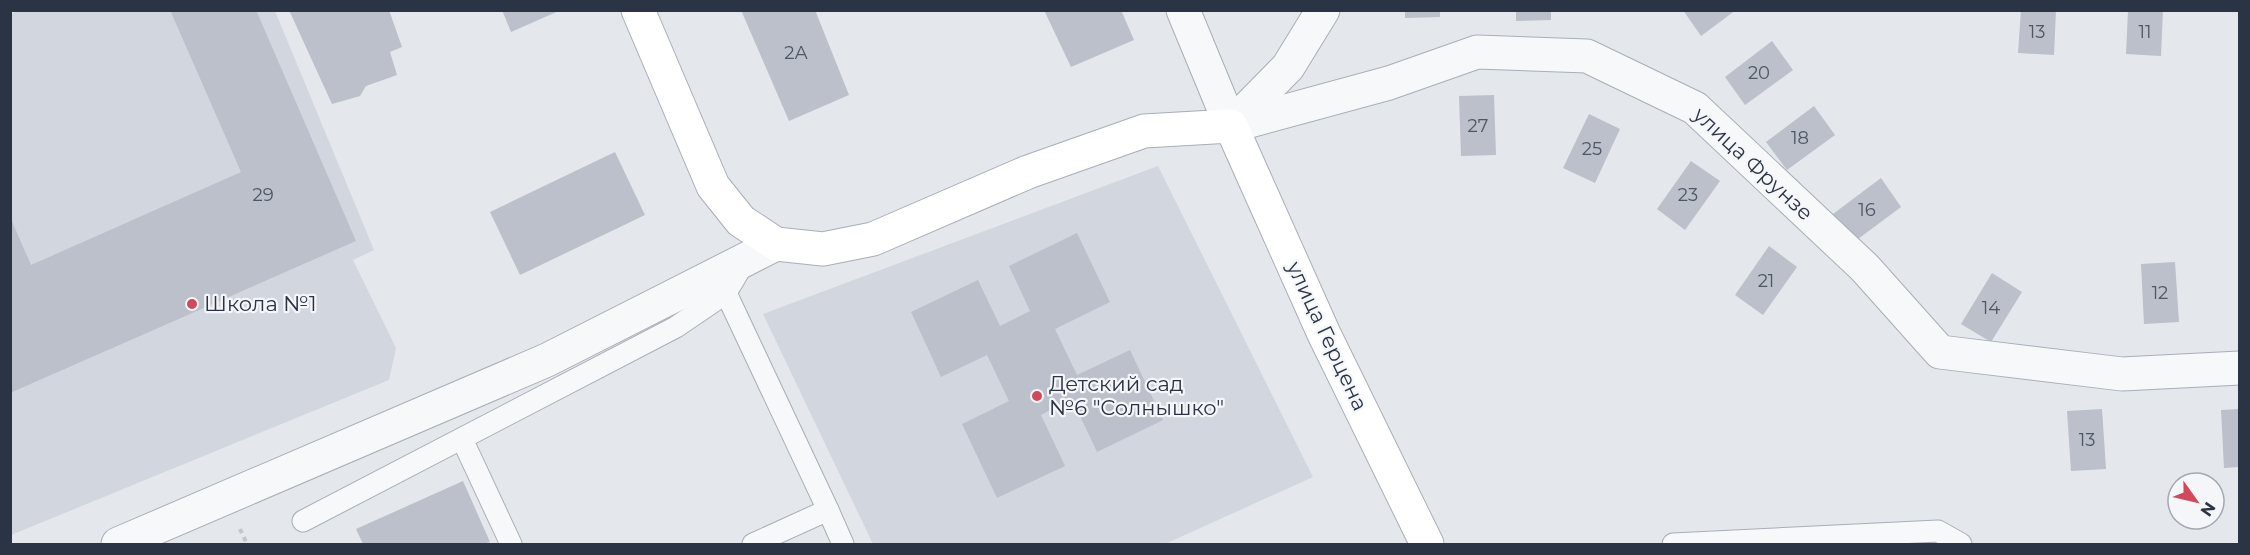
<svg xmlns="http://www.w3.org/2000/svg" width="2250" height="555" viewBox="0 0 2250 555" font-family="Montserrat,sans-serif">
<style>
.built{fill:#d2d6de}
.building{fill:#bbc0ca}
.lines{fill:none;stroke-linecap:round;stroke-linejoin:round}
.lane-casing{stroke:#a9aeb7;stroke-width:23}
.street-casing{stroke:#a9aeb7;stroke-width:35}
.secondary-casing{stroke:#a9aeb7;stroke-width:35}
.path{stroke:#c2c5cb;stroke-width:4;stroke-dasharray:4.5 4.5;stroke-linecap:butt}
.lane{stroke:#f7f8fa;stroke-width:21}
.street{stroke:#f7f8fa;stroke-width:33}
.secondary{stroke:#fff;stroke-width:33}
.poi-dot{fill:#d1495b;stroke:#f4f6f9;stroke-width:2}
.labels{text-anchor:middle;stroke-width:4.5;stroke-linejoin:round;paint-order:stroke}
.number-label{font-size:18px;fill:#4f5766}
.street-label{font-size:21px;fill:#2b3445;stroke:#f4f6f9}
.poi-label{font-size:21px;fill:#2b3445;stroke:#f4f6f9;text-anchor:start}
</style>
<rect width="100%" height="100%" fill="#e4e7ec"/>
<g class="built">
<polygon points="20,10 275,11 374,250 353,260 396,348 389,380 11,535 11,14"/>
<polygon points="1158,166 1313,477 1165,544 873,544 763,314"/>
</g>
<g class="building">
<polygon points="170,10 256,10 356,241 10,393 10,217 31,265 241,172"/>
<polygon points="289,10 389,10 402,47 390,52 397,75 366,86 360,96 332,104"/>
<polygon points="502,10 561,10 511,32"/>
<polygon points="741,10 815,10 849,95 789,121"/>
<polygon points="1044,10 1121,10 1134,40 1071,67"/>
<polygon points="1405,10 1440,10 1440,17 1405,18"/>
<polygon points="1516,10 1551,10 1551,20 1516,21"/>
<polygon points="1683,10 1736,10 1701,36"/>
<polygon points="2021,10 2056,10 2054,55 2018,53"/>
<polygon points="2128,10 2163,10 2161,56 2126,54"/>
<polygon points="1772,41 1793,70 1745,105 1725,77"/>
<polygon points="1494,95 1496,155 1461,156 1459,96"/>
<polygon points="1814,106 1835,135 1787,170 1766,142"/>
<polygon points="1589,114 1620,129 1595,183 1563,168"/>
<polygon points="615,152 645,215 520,275 490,212"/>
<polygon points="1691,161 1720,181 1685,230 1657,209"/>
<polygon points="1881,178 1901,207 1854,242 1833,214"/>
<polygon points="1077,233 1110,302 1055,329 1077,375 1130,350 1163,420 1097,452 1072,399 1041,415 1065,466 997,498 962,424 1009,401 987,355 941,377 911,312 978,280 1000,326 1030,311 1009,266"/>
<polygon points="1769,246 1797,267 1763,315 1735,295"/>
<polygon points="2175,262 2179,322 2144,324 2141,264"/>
<polygon points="1992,273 2022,292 1991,342 1961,324"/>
<polygon points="2102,409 2106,469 2071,471 2067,411"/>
<polygon points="2240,409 2240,467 2224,468 2221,410"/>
<polygon points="463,481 490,542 483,544 363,544 356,529"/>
</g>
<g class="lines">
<defs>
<g id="lane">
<polyline points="726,293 828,510"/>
<polyline points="462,439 511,544"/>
<polyline points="303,521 676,327 726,293 745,261"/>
<polyline points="753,544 828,510 843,544"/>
<polyline points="1673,544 1938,531 1961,544"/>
</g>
<g id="street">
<polyline points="1183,10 1231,126"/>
<polyline points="1232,124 1288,67 1323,10"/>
<polyline points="1231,126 1389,83 1477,52 1587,56 1695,108 1865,268 1940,352 2122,374 2240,368"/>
<polyline points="118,544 547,360 776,244"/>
</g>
<polyline id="secondary" points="638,10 713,186 741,221 776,244 823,249 873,239 1028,172 1144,131 1231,126 1324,334 1427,544"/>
</defs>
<use href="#lane" class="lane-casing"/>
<use href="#street" class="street-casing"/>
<use href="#secondary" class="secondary-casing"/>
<polyline class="path" points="240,529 247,544"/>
<use href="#lane" class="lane"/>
<use href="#street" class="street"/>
<use href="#secondary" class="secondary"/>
</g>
<g class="poi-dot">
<circle cx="192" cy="304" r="6"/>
<circle cx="1037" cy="396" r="6"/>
</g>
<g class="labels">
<g class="number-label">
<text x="2037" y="38">13</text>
<text x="2145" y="38">11</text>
<text x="796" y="59">2А</text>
<text x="1759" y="79">20</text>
<text x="1478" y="132">27</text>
<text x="1800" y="144">18</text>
<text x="1592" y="155">25</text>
<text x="263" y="201">29</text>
<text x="1688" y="201">23</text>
<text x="1867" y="216">16</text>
<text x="1766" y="287">21</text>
<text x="2160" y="299">12</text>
<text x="1991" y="314">14</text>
<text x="2087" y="446">13</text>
</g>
<g class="street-label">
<text transform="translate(1753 164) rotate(43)" y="7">улица Фрунзе</text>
<text transform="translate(1327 336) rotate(65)" y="7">улица Герцена</text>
</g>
<g class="poi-label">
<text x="204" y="311">Школа №1</text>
<text x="1049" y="391">Детский сад<tspan x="1049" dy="24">№6 "Солнышко"</tspan></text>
</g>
</g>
<rect width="2250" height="555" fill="none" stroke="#2b3445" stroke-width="24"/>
<g transform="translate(2196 501) rotate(124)"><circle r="28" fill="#f4f6f9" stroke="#a4a8b1" stroke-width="1.5"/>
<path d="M0-4.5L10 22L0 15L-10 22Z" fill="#d1495b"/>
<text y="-9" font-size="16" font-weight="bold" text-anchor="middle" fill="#2b3445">N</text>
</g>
</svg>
